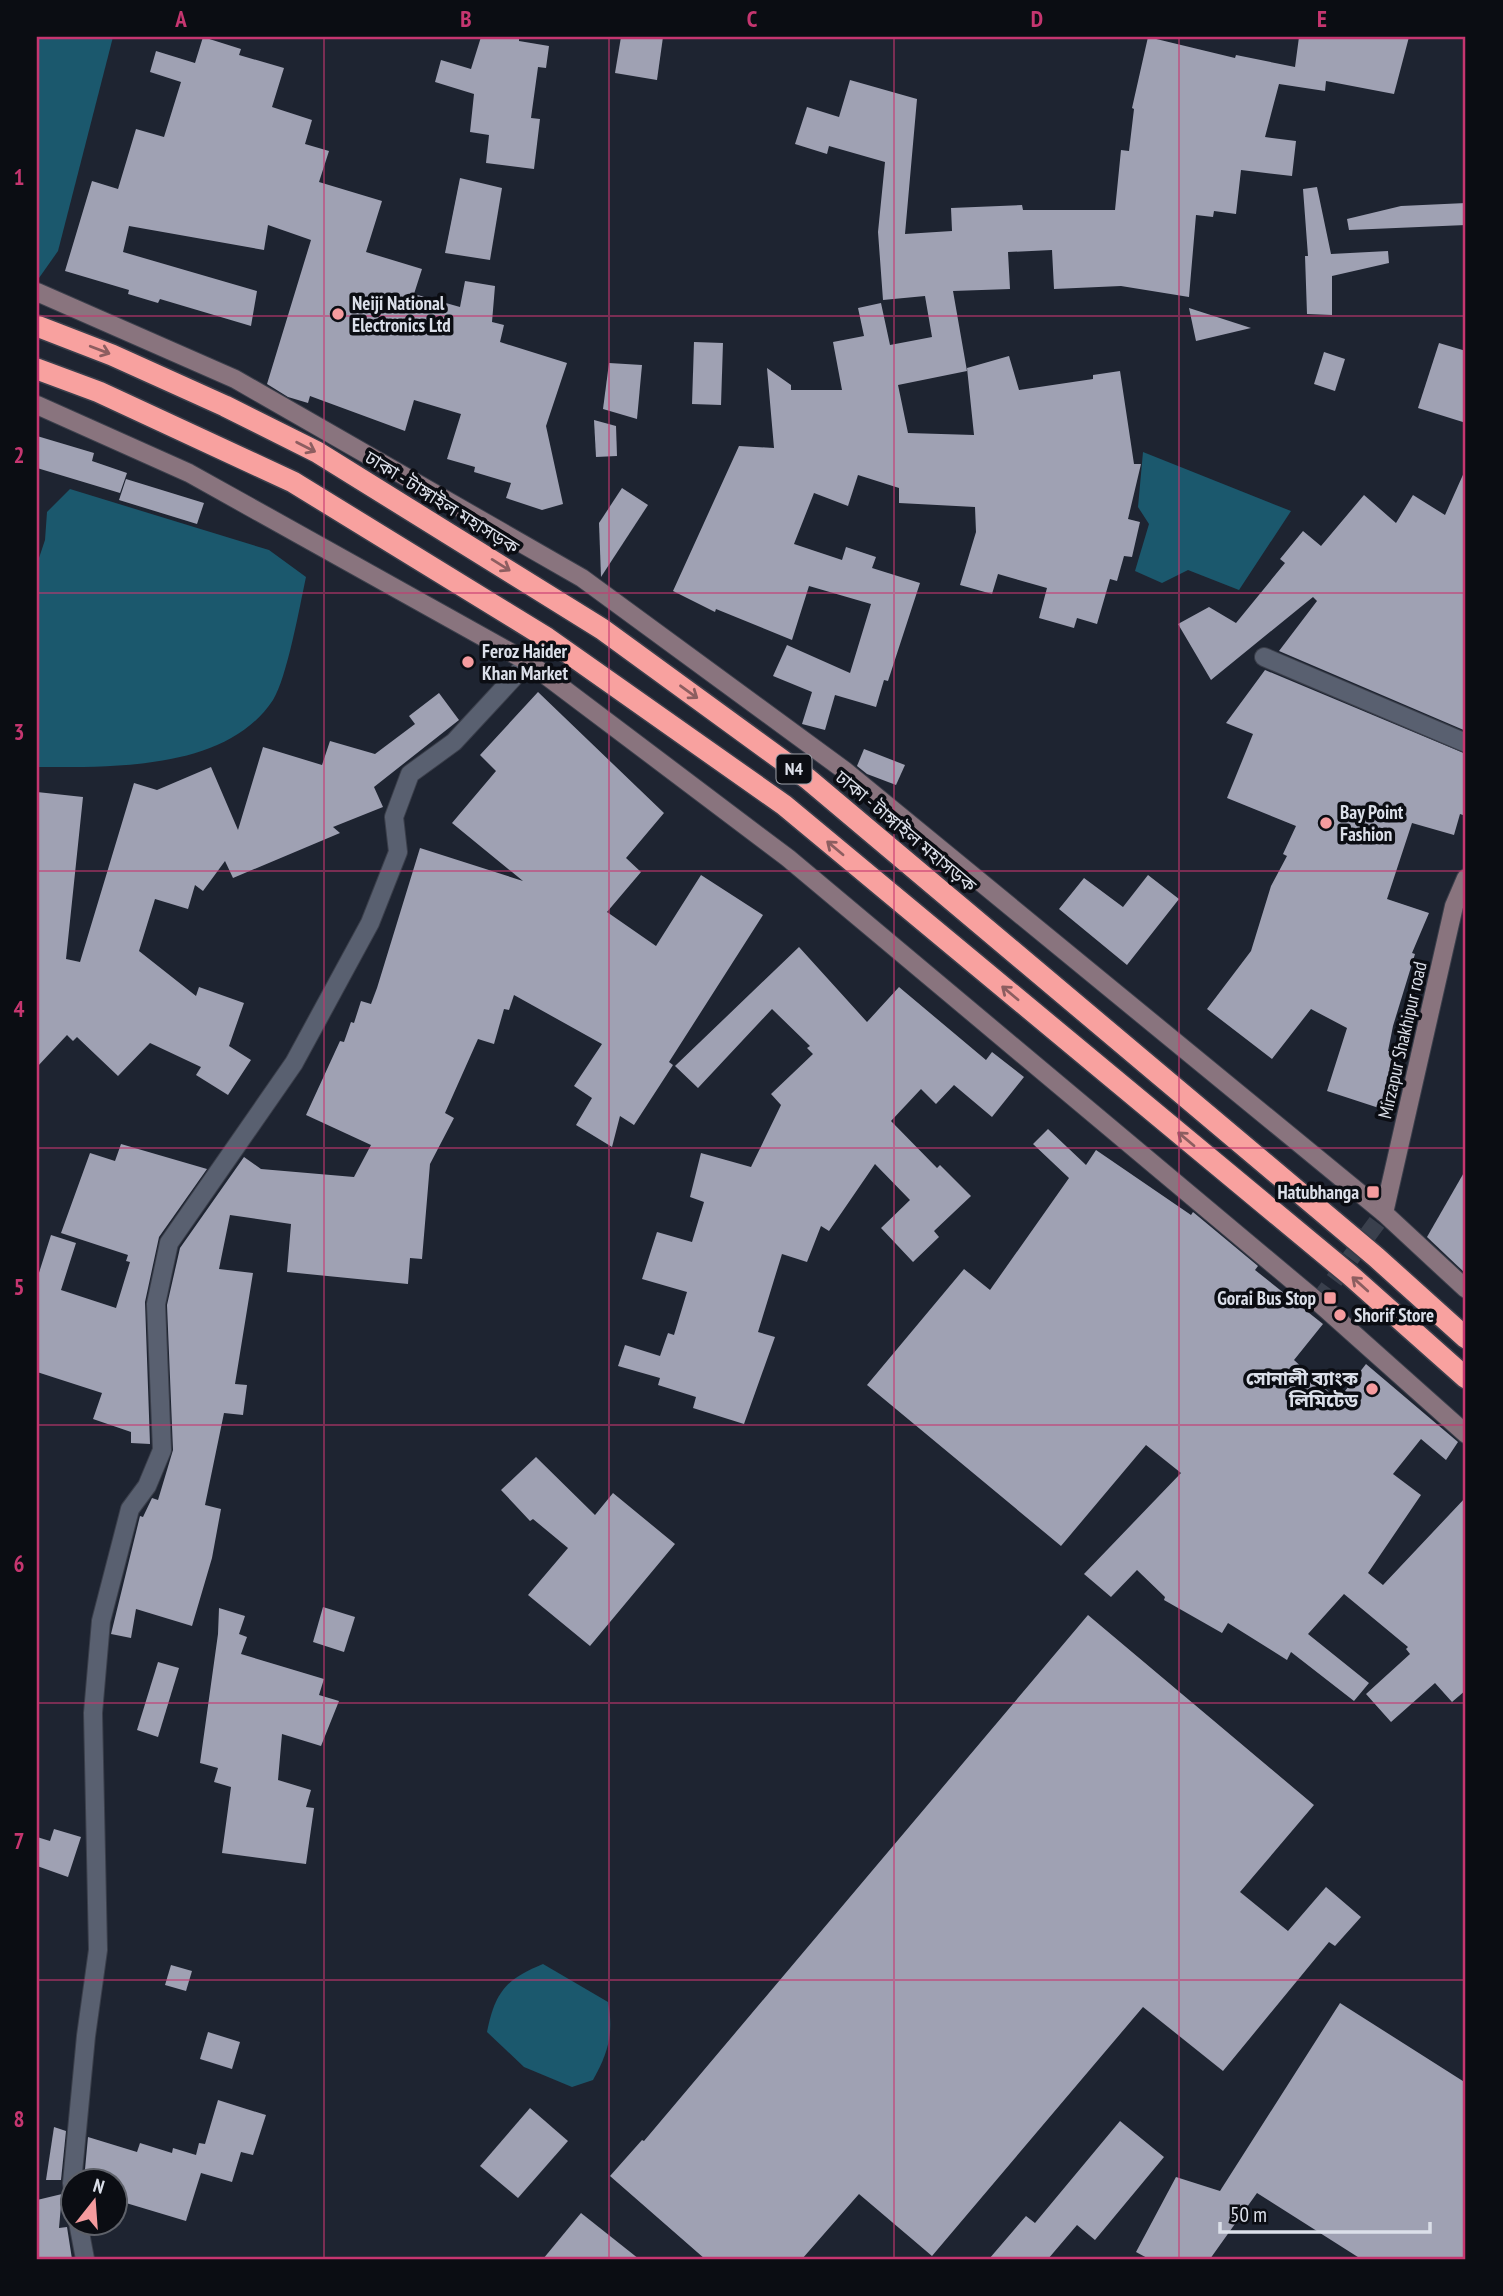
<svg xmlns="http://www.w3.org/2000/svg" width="1503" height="2296" viewBox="0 0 1503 2296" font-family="'PT Sans Narrow','Noto Sans Bengali',sans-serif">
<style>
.water{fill:#1b586d}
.building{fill:#9fa1b3}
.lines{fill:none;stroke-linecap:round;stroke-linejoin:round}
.secondary-tunnel{stroke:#3a404d;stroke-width:18;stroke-dasharray:18 9;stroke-linecap:butt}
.street-casing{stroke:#3b3f4b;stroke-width:20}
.secondary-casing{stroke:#3b3f4b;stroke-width:20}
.highway-casing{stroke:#3b3f4b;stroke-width:24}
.street{stroke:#596070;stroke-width:18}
.secondary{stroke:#89747e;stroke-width:18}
.highway{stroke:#f8a19f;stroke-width:21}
.oneway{stroke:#8d5e60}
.grid{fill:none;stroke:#c63670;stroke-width:2;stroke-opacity:0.55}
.poi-dot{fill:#f59b9e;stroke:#0b0d13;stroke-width:2.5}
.labels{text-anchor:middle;stroke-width:7;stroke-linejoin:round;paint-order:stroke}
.shield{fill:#0b0d13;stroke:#9da0a9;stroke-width:2}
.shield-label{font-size:18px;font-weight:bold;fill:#dbdfe9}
.poi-label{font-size:19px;font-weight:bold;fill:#dbdfe9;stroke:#0b0d13;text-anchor:start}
.street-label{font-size:19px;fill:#dbdfe9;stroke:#0b0d13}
.neatline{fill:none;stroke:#c63670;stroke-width:2.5}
.grid-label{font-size:23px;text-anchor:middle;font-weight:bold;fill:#c63670}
</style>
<rect width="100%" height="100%" fill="#1e2431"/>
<g class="water">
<polygon points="37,37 113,37 58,251 39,278"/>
<polygon points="1143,452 1291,511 1239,590 1188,570 1162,583 1135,571 1149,524 1138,507"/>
<path d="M70 489 269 550 306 577C300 605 287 678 273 700 226 771 112 767 37 767V564L45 540 47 512Z"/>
<path d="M543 1964 608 2002C614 2034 608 2053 593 2080L572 2087 524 2067 487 2032C495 1992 506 1979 543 1964Z"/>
</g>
<g class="building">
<polygon points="203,37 241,49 239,55 284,68 272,107 312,120 305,144 329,151 319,182 382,201 366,252 422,269 414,294 460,307 465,281 495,286 492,322 504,325 500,342 567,363 546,426 563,504 542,510 506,498 511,483 474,472 475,467 447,459 461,414 414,400 405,431 310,396 308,403 288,397 267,384 311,240 268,225 264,250 129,226 123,252 257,291 251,326 160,299 158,303 128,294 129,290 65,271 92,181 118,189 136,129 164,137 181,82 150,72 156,51 195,63"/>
<polygon points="481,37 519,37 519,41 549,46 546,68 538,67 531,118 540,119 534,169 486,163 489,135 470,132 474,94 435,82 441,60 471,69"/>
<polygon points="621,37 663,37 657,80 615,73"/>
<polygon points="1148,37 1235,58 1236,55 1295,67 1299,37 1409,37 1394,94 1326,81 1325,91 1279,84 1265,137 1296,141 1292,176 1241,170 1236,214 1214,211 1213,217 1196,215 1189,297 1121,286 1054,289 1052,250 1008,252 1010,289 953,291 967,371 898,385 908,433 974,435 967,368 1009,356 1019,390 1093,379 1093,375 1120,371 1134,464 1141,464 1128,519 1140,522 1132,557 1124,556 1117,581 1110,579 1097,624 1077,618 1074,628 1039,618 1047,588 998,574 992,594 960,585 976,532 975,507 899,503 899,488 858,475 848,506 814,493 794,544 842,560 846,547 876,557 872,568 920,583 888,681 884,680 876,707 835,695 825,730 802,724 812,692 773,676 787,645 850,673 871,604 809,586 792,640 716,609 715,612 673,591 739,446 774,448 767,368 791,385 791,390 842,390 833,342 864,336 858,308 881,303 890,345 932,337 925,296 883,300 878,232 885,162 829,146 827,154 795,144 807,107 839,117 850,80 917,99 905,234 952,231 951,208 1022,205 1023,210 1115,210 1121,150 1129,151 1134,109 1132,108"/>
<polygon points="460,178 502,188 490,260 445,253"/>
<polygon points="1317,187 1331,254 1388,251 1389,263 1332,276 1332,315 1307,314 1305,256 1308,256 1303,189"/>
<polygon points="1466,203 1466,225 1349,230 1347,219 1401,206"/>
<polygon points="1189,308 1251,328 1196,341"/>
<polygon points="694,342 723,343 721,405 692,404"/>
<polygon points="1439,343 1466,351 1466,423 1418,408"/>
<polygon points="1324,352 1345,359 1335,391 1314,384"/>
<polygon points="609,363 642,365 637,419 603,409"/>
<polygon points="594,420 616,426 617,456 596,457"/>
<polygon points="37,436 94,453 92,461 127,473 120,493 37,468"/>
<polygon points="1466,468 1466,731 1279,651 1317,601 1313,597 1211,680 1178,624 1209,607 1236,623 1285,563 1280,559 1303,531 1321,546 1364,495 1396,523 1413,495 1445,515"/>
<polygon points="126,479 204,503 197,524 119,500"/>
<polygon points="622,488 648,505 601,577 599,523"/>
<polygon points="1265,670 1466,754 1466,816 1460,814 1454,835 1412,823 1387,899 1429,913 1412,953 1415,954 1393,1026 1388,1051 1400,1054 1382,1109 1327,1091 1347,1028 1311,1009 1272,1059 1207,1009 1251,951 1271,886 1287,856 1283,854 1296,826 1227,798 1253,734 1226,723"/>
<polygon points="538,692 664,813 626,858 641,872 607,912 656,946 701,875 763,915 669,1062 673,1065 634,1125 620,1116 612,1147 576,1125 592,1098 574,1086 602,1044 514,995 509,1010 504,1009 494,1044 478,1039 445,1113 454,1118 430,1164 422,1259 410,1258 408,1284 287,1272 291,1224 230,1215 219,1269 253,1273 235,1384 247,1385 243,1415 224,1413 205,1505 221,1509 212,1558 192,1626 136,1609 131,1638 111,1634 140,1516 143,1517 152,1498 158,1500 173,1450 167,1305 180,1248 244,1157 261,1169 354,1177 371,1145 306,1115 340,1041 344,1042 351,1022 354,1023 361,1001 371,1004 377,988 420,848 523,881 452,823 496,771 480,755"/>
<polygon points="439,693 459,720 374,787 383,807 333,827 340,833 233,878 225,861 203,891 195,885 188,909 155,899 139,951 196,996 199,987 244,1003 229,1046 251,1060 228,1095 196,1075 201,1067 150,1043 118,1076 77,1037 73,1041 67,1035 37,1067 37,792 83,797 66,959 80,962 134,783 157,790 211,767 238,830 263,747 322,765 330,741 375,754 415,724 409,716"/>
<polygon points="864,749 905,765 896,785 867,774 857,766"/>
<polygon points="1148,875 1179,899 1127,965 1059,909 1084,878 1123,907"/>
<polygon points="799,947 867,1022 899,987 986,1060 992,1052 1024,1077 992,1117 954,1085 936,1104 921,1089 891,1121 937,1168 940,1165 971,1196 934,1231 939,1237 913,1262 881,1228 910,1200 875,1164 829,1231 821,1226 807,1262 782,1254 758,1332 775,1337 744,1424 693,1408 696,1397 658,1385 660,1378 618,1366 625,1345 660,1356 668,1333 674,1335 687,1292 642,1279 657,1232 692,1242 704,1202 690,1197 701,1153 751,1167 781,1105 771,1094 813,1054 807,1048 810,1046 772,1009 698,1088 675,1066"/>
<polygon points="1048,1129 1086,1165 1096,1150 1191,1215 1193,1212 1258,1266 1255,1270 1323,1324 1294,1360 1338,1400 1366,1364 1458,1442 1446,1460 1421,1439 1393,1474 1421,1495 1368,1573 1383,1585 1466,1497 1466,1690 1452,1702 1435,1683 1391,1722 1366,1694 1410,1654 1406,1649 1408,1647 1344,1594 1308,1634 1369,1683 1354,1701 1291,1652 1287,1660 1228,1623 1222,1633 1164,1600 1165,1597 1137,1570 1111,1597 1084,1574 1181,1473 1146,1445 1061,1546 867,1385 964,1269 990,1290 1069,1178 1033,1144"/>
<polygon points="121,1144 207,1169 159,1237 145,1302 150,1444 131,1443 131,1432 93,1419 102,1393 37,1372 37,1279 51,1235 76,1243 61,1290 116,1308 130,1262 126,1261 128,1255 61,1233 90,1153 115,1161"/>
<polygon points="1466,1169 1466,1274 1427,1237"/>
<polygon points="536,1457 595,1515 613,1493 675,1544 590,1646 528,1595 568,1548 533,1519 530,1521 501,1490"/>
<polygon points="323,1607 355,1617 344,1652 313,1642"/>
<polygon points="219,1608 245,1616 239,1634 247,1637 241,1654 324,1679 319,1695 339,1701 321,1746 282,1734 278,1780 311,1790 306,1807 314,1808 306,1864 222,1853 231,1787 214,1782 218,1768 200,1763 218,1634"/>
<polygon points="1088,1615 1314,1805 1240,1892 1288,1931 1326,1887 1361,1917 1335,1946 1329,1942 1223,2071 1143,2007 932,2256 859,2194 802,2259 705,2259 610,2176 642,2140 644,2141"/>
<polygon points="158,1662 179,1668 158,1737 137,1730"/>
<polygon points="54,1829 81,1837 68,1877 37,1866 37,1837 50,1841"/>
<polygon points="171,1965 192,1971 186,1991 165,1985"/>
<polygon points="1340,2003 1466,2083 1466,2259 1361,2259 1257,2193 1210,2259 1149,2259 1136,2252 1176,2177 1220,2191"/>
<polygon points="208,2032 240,2042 232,2069 200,2059"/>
<polygon points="218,2100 266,2115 253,2155 241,2152 232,2182 201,2173 186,2221 116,2200 116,2180 84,2180 88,2137 137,2152 140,2143 172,2153 173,2148 196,2155 199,2143 205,2144"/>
<polygon points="530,2108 568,2141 518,2198 480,2166"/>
<polygon points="1120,2121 1164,2157 1095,2240 1077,2225 1048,2259 989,2259 1026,2216 1035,2223"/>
<polygon points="54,2127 66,2131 61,2180 46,2180"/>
<polygon points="62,2194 59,2228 67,2227 72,2259 37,2259 37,2200"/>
<polygon points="581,2213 639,2259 543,2259"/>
</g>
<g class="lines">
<polyline class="secondary-tunnel" points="1318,1302 1384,1213"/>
<defs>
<g id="street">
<polyline points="1264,657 1466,743"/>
<polyline points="74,2196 72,2183 86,2036 98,1950 93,1713 101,1621 130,1509 147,1486 162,1450 156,1304 169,1243 294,1063 370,923 398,852 394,817 410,774 454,742 528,662"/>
<polyline points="78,2222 85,2259"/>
</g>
<g id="secondary">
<polyline points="37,292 235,379 582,578 844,770 1384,1213 1466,1289"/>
<polyline points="37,405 189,473 528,662 788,858 1318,1302 1466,1434"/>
<polyline points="1384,1213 1454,906 1466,878"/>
</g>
<g id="highway">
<polyline points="37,326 112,355 225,406 317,452 602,629 808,779 1376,1257 1466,1338"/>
<polyline points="37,369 99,392 293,482 547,638 784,805 1350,1275 1466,1378"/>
</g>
</defs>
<use href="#street" class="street-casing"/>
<use href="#secondary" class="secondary-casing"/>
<use href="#highway" class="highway-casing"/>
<use href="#street" class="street"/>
<use href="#secondary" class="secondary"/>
<use href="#highway" class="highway"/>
</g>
<defs><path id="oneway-shaft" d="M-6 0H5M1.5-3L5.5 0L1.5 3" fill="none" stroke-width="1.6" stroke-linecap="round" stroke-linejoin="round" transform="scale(1.75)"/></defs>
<g class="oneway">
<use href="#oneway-shaft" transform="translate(100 350) rotate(21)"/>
<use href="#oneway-shaft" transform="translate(306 447) rotate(27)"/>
<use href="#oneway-shaft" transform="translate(501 565) rotate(32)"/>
<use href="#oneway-shaft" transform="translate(689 692) rotate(36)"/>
<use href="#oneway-shaft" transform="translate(835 848) rotate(-140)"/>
<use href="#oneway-shaft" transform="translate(1010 993) rotate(-140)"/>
<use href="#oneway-shaft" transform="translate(1186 1139) rotate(-140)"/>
<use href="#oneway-shaft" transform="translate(1360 1284) rotate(-138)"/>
</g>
<path class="grid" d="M324 37V2259M609 37V2259M894 37V2259M1179 37V2259M37 316H1466M37 593H1466M37 871H1466M37 1148H1466M37 1425H1466M37 1703H1466M37 1980H1466"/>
<g class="poi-dot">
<circle cx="338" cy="314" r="7"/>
<circle cx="468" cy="662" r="7"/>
<circle cx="1326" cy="823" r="7"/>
<rect x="1366" y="1185" width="14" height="14" rx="3.5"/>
<rect x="1323" y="1291" width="14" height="14" rx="3.5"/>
<circle cx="1340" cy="1315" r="7"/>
<circle cx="1372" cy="1389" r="7"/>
</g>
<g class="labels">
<rect class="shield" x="776.5" y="754.5" width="35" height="29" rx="5"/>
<g class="shield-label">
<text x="794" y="775">N4</text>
</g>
<g class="poi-label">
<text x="352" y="310">Neiji National<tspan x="352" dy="22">Electronics Ltd</tspan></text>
<text x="482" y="658">Feroz Haider<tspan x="482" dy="22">Khan Market</tspan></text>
<text x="1340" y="819">Bay Point<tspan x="1340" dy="22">Fashion</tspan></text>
<text x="1359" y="1199" text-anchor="end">Hatubhanga</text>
<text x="1316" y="1305" text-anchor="end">Gorai Bus Stop</text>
<text x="1354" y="1322">Shorif Store</text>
<text x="1358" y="1385" text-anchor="end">সোনালী ব্যাংক<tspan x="1358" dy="22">লিমিটেড</tspan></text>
</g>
<g class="street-label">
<text transform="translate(442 502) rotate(32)" y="7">ঢাকা - টাঙ্গাইল মহাসড়ক</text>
<text transform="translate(906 831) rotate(40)" y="7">ঢাকা - টাঙ্গাইল মহাসড়ক</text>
<text transform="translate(1402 1040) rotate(-77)" y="7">Mirzapur Shakhipur road</text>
</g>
</g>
<rect width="1503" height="2296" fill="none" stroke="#0b0d13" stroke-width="77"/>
<g transform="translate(94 2202) rotate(17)"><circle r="33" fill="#0b0d13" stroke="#5e6169" stroke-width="2"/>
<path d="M0-5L12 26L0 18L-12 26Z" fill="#f59b9e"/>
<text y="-10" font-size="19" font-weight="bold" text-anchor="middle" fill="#dbdfe9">N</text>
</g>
<path d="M1220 2222v10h210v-10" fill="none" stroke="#dbdfe9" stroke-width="3.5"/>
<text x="1230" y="2222" font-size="21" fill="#dbdfe9" stroke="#0b0d13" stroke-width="5" paint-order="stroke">50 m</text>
<rect x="38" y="38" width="1426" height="2220" class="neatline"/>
<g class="grid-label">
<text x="181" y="27">A</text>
<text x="466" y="27">B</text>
<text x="752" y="27">C</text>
<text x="1037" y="27">D</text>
<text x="1322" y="27">E</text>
<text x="19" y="185">1</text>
<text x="19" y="463">2</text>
<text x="19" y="740">3</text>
<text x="19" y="1017">4</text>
<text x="19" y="1295">5</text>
<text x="19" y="1572">6</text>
<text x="19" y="1849">7</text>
<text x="19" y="2127">8</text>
</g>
</svg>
